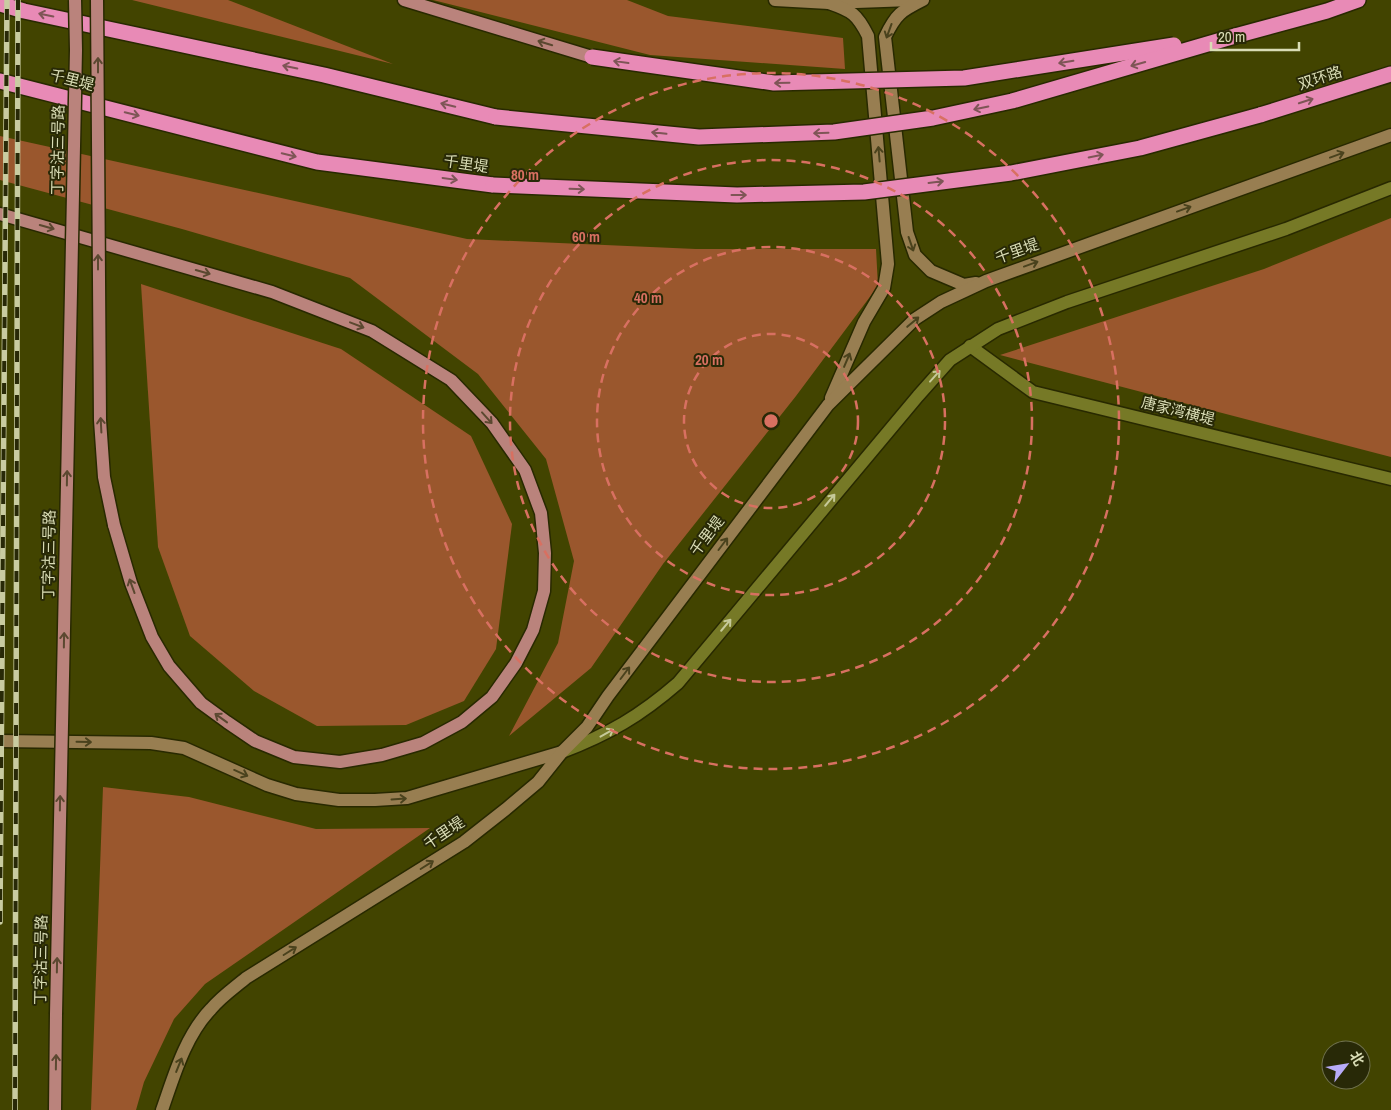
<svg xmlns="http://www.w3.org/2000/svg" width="1391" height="1110" viewBox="0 0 1391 1110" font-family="'Archivo Narrow','Noto Sans SC',sans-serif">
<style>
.green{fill:#9a572d}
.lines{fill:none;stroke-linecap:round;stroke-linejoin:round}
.street-casing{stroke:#282900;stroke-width:15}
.secondary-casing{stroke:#282900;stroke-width:15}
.primary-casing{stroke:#282900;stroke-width:15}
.highway-casing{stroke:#282900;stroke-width:18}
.street{stroke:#767926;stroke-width:12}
.secondary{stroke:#987e51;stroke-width:12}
.primary{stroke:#ba837c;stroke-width:12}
.highway{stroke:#e88ab6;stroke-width:15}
.rail-casing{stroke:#c9cca1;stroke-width:5.5}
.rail{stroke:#282907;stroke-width:4;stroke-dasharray:11;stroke-linecap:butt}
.primary-bridge-casing{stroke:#282900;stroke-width:15;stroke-linecap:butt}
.highway-bridge-casing{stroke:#282900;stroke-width:18;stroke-linecap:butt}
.primary-bridge{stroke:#ba837c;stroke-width:12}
.highway-bridge{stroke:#e88ab6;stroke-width:15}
.oneway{stroke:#7e5556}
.oneway2{stroke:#4a421d}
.oneway3{stroke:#5b4830}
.oneway4{stroke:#c6c999}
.ring{fill:none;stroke:#d87061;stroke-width:2.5;stroke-dasharray:9 6}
.labels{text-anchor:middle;stroke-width:4;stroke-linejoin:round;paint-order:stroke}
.street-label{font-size:15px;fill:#daddb6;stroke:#282907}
.centre{fill:#d87061;stroke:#282907;stroke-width:2.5}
.ring-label{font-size:15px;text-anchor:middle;font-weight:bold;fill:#d87061;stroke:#282907;stroke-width:4;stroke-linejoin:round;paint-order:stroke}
</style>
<rect width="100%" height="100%" fill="#424400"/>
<g class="green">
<polygon points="132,0 228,0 393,64"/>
<polygon points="433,0 627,0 668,16 843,38 845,69 650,55"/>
<polygon points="0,136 467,239 696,249 876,249 878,286 796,396 663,564 591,668 509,736 558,643 574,561 546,459 478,374 350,278 182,229 0,180"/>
<polygon points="1391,218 1391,457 1000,355 1264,269"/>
<polygon points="141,284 341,349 471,436 512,524 496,649 464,701 406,725 317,726 254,691 190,636 158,547"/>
<polygon points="103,787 189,797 316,829 430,828 205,984 174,1019 144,1082 136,1110 91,1110"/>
</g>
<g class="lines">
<defs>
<g id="street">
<polyline points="970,346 1033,392 1391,479"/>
<path d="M562 752C609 734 640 716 678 683L918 396 950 360 998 329 1067 302 1286 229 1391 188"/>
</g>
<g id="secondary">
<polyline points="775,0 829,3 911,0"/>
<path d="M923 0C901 11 896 14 885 37L907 232 915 255 931 271 964 285 976 283"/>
<path d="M829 3C852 11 857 14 868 36L888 264 884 288 864 322 831 398"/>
<polyline points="0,741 151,743 184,748 267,785 296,794 339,800 375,800 407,798 562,752"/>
<path d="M162 1110C174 1076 185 1036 211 1009 221 997 234 988 246 978L464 842 506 809 538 782 562 752 587 727 608 696 828 405 915 319 941 302 986 281 1391 135"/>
</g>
<g id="primary">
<polyline points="404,0 592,57"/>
<polyline points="0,214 272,292 372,331 451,380 492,423 525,470 541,513 545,553 544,591 533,630 516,663 492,697 462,722 423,743 382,755 340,762 294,757 255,741 227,722 201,703 169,666 152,637 131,583 114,525"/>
<polyline points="55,1110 56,1014"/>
</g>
<g id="highway">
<polyline points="0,4 24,11 324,75 496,117"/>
<polyline points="1235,36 1327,11 1358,0"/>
<polyline points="0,81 317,162 493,185"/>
<polyline points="1260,115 1391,74"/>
</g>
</defs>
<use href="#street" class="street-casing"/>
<use href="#secondary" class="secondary-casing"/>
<use href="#primary" class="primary-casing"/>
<use href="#highway" class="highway-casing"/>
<use href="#street" class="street"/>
<use href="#secondary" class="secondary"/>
<use href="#primary" class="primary"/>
<use href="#highway" class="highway"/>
<defs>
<g id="rail">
<polyline points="0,922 7,0"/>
<polyline points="15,1110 18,0"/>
</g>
</defs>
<use href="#rail" class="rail-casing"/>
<use href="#rail" class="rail"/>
<defs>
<g id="primary-bridge">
<polyline points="97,0 100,420 104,477 114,525"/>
<polyline points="56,1014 76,50 75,0"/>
</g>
<g id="highway-bridge">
<polyline points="592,57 774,83 964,78 1174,45"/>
<polyline points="496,117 699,137 834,132 933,118 1012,101 1235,36"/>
<polyline points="493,185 737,195 864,192 1011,173 1140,148 1260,115"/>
</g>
</defs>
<use href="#primary-bridge" class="primary-bridge-casing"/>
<use href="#highway-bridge" class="highway-bridge-casing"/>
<use href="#primary-bridge" class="primary-bridge"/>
<use href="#highway-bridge" class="highway-bridge"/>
</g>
<defs><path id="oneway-shaft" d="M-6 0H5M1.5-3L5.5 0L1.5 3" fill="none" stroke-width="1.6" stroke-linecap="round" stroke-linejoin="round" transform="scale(1.25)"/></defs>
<g class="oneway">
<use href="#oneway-shaft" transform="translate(46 15) rotate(-168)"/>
<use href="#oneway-shaft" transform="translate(621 62) rotate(-172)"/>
<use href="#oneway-shaft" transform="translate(1066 62) rotate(171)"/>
<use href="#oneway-shaft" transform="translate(1138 64) rotate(164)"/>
<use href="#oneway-shaft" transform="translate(290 67) rotate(-168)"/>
<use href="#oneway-shaft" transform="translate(782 83) rotate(179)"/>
<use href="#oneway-shaft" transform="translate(1306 101) rotate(-18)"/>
<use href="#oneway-shaft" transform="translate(448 105) rotate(-166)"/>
<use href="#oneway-shaft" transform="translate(981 108) rotate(168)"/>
<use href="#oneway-shaft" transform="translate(132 114) rotate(14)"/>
<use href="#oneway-shaft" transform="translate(659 133) rotate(-174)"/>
<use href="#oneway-shaft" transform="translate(821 133) rotate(178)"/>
<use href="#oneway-shaft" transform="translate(289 155) rotate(14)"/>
<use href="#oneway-shaft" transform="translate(1096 156) rotate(-11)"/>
<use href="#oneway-shaft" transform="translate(450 179) rotate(8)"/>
<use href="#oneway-shaft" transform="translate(936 182) rotate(-7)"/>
<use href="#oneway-shaft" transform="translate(577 189) rotate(2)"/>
<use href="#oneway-shaft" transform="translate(739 195)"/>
</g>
<g class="oneway2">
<use href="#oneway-shaft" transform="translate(889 31) rotate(110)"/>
<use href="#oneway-shaft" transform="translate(879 154) rotate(-95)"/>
<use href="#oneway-shaft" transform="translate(1337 155) rotate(-20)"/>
<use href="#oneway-shaft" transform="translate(1184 209) rotate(-20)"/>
<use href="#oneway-shaft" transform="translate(911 244) rotate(71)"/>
<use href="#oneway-shaft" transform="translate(1031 264) rotate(-20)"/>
<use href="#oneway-shaft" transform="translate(913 322) rotate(-40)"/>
<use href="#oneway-shaft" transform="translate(847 360) rotate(-67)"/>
<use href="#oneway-shaft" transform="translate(723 544) rotate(-53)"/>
<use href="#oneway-shaft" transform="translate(625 673) rotate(-53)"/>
<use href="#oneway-shaft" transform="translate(84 742) rotate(1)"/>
<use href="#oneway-shaft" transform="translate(241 773) rotate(24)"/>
<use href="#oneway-shaft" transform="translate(399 799) rotate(-4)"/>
<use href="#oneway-shaft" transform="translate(427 865) rotate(-32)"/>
<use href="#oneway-shaft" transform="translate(290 951) rotate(-32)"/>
<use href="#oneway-shaft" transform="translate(179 1065) rotate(-68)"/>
</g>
<g class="oneway3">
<use href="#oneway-shaft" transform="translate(545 43) rotate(-163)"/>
<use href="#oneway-shaft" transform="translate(98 65) rotate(-90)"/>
<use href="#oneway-shaft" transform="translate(47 227) rotate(16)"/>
<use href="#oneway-shaft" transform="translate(98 262) rotate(-90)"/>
<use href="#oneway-shaft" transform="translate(203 272) rotate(16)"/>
<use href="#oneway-shaft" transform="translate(357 325) rotate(21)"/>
<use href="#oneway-shaft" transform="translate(487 418) rotate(48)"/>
<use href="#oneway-shaft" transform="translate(101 425) rotate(-93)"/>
<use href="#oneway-shaft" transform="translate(67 478) rotate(-89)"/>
<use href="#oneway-shaft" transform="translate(132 586) rotate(-110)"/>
<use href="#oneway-shaft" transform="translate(64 640) rotate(-89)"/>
<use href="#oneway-shaft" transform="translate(221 718) rotate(-144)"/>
<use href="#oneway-shaft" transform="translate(60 803) rotate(-89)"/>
<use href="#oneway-shaft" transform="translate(57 965) rotate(-89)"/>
<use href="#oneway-shaft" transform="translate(56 1062) rotate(-89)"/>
</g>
<g class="oneway4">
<use href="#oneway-shaft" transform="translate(935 376) rotate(-48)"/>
<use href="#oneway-shaft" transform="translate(830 500) rotate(-50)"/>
<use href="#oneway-shaft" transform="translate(726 625) rotate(-50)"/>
<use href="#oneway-shaft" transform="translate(607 733) rotate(-29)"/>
</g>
<g class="ring">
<circle cx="771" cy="421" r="87"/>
<circle cx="771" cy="421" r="174"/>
<circle cx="771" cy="421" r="261"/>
<circle cx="771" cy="421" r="348"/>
</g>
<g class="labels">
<g class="street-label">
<text transform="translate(1320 78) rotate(-18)" y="5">双环路</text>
<text transform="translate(72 80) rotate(14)" y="5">千里堤</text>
<text transform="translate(58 150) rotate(-89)" y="5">丁字沽三号路</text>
<text transform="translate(466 164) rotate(8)" y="5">千里堤</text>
<text transform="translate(1017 251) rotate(-20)" y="5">千里堤</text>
<text transform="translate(1178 411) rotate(14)" y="5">唐家湾横堤</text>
<text transform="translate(707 536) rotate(-53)" y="5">千里堤</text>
<text transform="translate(49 555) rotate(-89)" y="5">丁字沽三号路</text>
<text transform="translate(444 833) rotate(-34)" y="5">千里堤</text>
<text transform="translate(41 960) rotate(-89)" y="5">丁字沽三号路</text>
</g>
</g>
<circle cx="771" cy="421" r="8" class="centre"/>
<g class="ring-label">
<text x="525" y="180">80 m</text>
<text x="586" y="242">60 m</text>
<text x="648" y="303">40 m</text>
<text x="709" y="365">20 m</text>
</g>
<g transform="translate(1346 1065) rotate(59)"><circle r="24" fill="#282907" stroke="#6f714d"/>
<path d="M0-4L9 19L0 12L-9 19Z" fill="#b7abf7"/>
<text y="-8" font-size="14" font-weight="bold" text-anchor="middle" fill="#daddb6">北</text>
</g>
<path d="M1211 42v8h88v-8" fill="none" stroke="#daddb6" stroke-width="2.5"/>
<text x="1218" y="42" font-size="15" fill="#daddb6" stroke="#282907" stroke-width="4" paint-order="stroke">20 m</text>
</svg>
